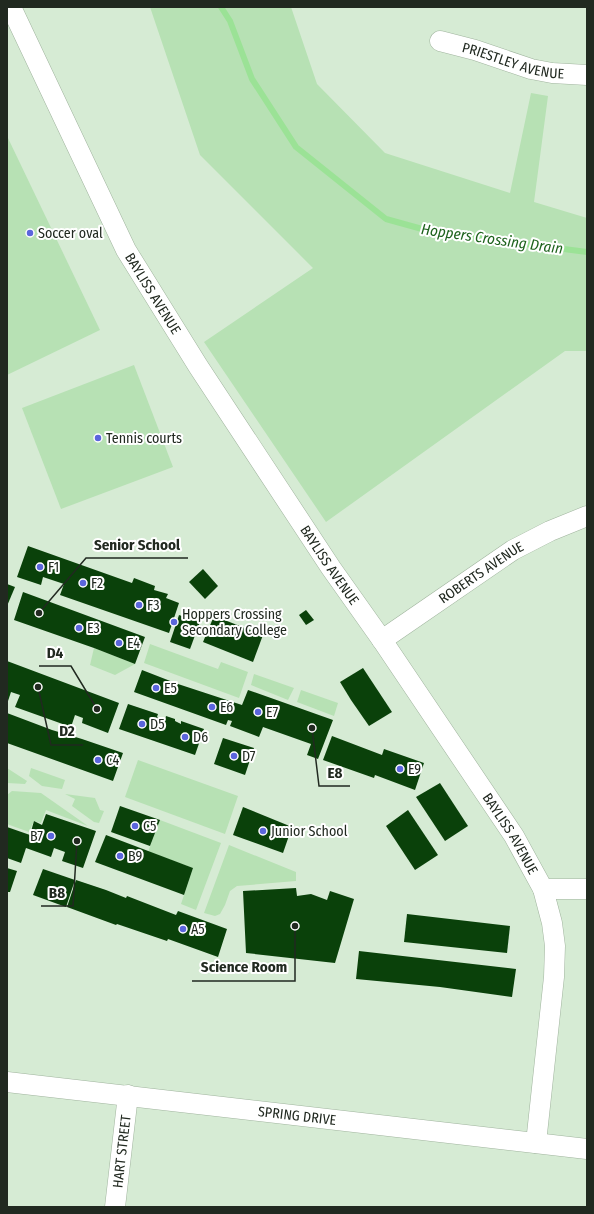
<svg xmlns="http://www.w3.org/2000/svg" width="594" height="1214" viewBox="0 0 594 1214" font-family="'Fira Sans Condensed',sans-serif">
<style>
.green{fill:#b7e1b4}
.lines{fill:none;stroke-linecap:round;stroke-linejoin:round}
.stream{stroke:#9be296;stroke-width:6}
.building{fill:#0a410a}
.minor-casing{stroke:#a0b49e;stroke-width:21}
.minor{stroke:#fff;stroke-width:20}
.poi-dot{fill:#5b65dd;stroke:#fff;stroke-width:1.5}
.labels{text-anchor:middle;stroke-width:4;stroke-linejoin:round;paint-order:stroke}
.street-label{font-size:14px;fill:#212920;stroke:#fff}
.poi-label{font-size:14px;fill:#212920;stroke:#fff;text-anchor:start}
.water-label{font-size:15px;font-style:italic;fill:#1d621c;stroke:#fff}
.leader{fill:none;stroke:#212920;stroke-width:1.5}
.callout-dot{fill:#212920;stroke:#fff;stroke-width:1.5}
.callout-label{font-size:15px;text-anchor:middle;font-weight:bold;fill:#212920;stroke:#fff;stroke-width:4;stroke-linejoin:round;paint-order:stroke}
</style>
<rect width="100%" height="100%" fill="#d6ebd4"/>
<g class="green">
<polygon points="150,7 291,7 317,84 385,153 510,193 531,93 548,96 534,202 587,218 587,351 565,351 326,522 204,342 313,268 200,155"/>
<polygon points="7,136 100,330 7,375"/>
<polygon points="134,365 173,467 61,509 22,408"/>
<polygon points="150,644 218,669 221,662 248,672 239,698 144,663"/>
<polygon points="94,648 135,664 115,675 90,665"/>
<polygon points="254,674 294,688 288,700 251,685"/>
<polygon points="301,690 338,703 334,716 297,702"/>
<polygon points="138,760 238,796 225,834 125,797"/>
<polygon points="7,768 27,781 25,784 7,783"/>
<polygon points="31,768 65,780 62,789 42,786 29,776"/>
<polygon points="12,791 41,793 88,826 46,810 41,823 34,821 29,832 7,824 7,795"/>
<polygon points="65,794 95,798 100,810 104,811 99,823 94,822 72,806 75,799"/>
<polygon points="160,820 221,843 196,910 181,904 193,868 148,852"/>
<polygon points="229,845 296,872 296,881 237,886 230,891 225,905 220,914 215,916 204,913"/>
</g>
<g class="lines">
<polyline class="stream" points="221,7 230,21 252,79 296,147 386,219 433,232 587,252"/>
</g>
<g class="building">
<polygon points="28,546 132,583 134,578 155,586 154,590 168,594 166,598 179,603 169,633 60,595 64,584 43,577 41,585 17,577"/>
<polygon points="203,569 218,586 205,599 189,582"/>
<polygon points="7,584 15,587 7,606"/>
<polygon points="23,592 145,637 135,664 94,648 14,620"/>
<polygon points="306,610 314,620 306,625 299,615"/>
<polygon points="179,615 200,622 190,649 170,642"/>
<polygon points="214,616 263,635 253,662 203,642"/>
<polygon points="7,661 119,703 108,733 82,723 83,718 75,715 71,727 15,707 20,695 11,692 7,704"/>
<polygon points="363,668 392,712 369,726 351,700 340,682"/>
<polygon points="142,670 178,684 242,705 248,690 333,720 318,759 307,755 311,744 263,727 259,737 230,726 232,721 228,720 226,725 134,692"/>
<polygon points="128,704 158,714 157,717 165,720 166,716 175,719 175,721 181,724 181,721 204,729 195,755 119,729"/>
<polygon points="7,713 52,730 82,739 123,753 113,781 7,743"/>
<polygon points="332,736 382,755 384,749 424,763 415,790 375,775 374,778 323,760"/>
<polygon points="223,738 254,748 245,775 214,764"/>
<polygon points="440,783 468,826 445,841 416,797"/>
<polygon points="120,806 160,820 150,846 111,832"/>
<polygon points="243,807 292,827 283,853 233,835"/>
<polygon points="408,810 438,855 415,870 386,826"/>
<polygon points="46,814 96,831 83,868 62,861 65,852 54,848 51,857 26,848 21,863 7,858 7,827 30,835 34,821 42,825"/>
<polygon points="106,835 193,868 184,895 95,862"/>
<polygon points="7,868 17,871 10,892 7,892"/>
<polygon points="43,869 75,880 66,907 33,895"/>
<polygon points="76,880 106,890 126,898 127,896 176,915 178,911 227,929 218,957 168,939 167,941 117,924 116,925 67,907"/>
<polygon points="296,888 297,896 311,894 327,900 330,891 354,899 335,963 246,953 243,891"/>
<polygon points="407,914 510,926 507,953 404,942"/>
<polygon points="359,951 516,969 512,997 440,987 356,979"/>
</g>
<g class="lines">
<defs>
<g id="minor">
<path id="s1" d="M11 7 126 250 198 366 331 568 382 640 514 836 543 889 552 923 555 946 554 977 536 1143"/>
<path id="s2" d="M440 41 475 50 531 69 552 73 587 75"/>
<path id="s3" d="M382 640 513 550 550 531 587 516"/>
<polyline points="543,889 587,889"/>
<path id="s4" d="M7 1082 587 1149"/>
<path id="s5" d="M115 1207 128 1095"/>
</g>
</defs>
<use href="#minor" class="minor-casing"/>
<use href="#minor" class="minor"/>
</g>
<g class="poi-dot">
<circle cx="30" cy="233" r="4"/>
<circle cx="98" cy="438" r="4"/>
<circle cx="40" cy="567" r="4"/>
<circle cx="83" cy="583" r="4"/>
<circle cx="139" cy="605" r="4"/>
<circle cx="174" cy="622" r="4"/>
<circle cx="79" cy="628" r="4"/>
<circle cx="119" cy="643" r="4"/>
<circle cx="156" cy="688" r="4"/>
<circle cx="212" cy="707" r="4"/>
<circle cx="258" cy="712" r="4"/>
<circle cx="142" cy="724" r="4"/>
<circle cx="185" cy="737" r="4"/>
<circle cx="234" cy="756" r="4"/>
<circle cx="98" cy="760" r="4"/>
<circle cx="400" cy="769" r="4"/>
<circle cx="135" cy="826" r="4"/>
<circle cx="263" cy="831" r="4"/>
<circle cx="51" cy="836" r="4"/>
<circle cx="120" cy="856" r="4"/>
<circle cx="183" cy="929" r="4"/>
</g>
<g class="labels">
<g class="street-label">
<text dy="5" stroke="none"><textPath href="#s2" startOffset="76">PRIESTLEY AVENUE</textPath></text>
<text dy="5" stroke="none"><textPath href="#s1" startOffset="320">BAYLISS AVENUE</textPath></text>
<text dy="5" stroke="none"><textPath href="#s1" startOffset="644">BAYLISS AVENUE</textPath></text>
<text dy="5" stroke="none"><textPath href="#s3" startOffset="120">ROBERTS AVENUE</textPath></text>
<text dy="5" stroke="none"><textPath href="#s1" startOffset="968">BAYLISS AVENUE</textPath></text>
<text dy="5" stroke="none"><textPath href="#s4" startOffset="292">SPRING DRIVE</textPath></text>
<text dy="5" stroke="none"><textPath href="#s5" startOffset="56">HART STREET</textPath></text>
</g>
<g class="poi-label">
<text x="38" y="238">Soccer oval</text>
<text x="106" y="443">Tennis courts</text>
<text x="48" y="572">F1</text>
<text x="91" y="588">F2</text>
<text x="147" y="610">F3</text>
<text x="182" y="619">Hoppers Crossing<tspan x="182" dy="16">Secondary College</tspan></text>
<text x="87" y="633">E3</text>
<text x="127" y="648">E4</text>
<text x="164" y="693">E5</text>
<text x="220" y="712">E6</text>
<text x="266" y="717">E7</text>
<text x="150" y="729">D5</text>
<text x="193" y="742">D6</text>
<text x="242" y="761">D7</text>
<text x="106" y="765">C4</text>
<text x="408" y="774">E9</text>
<text x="143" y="831">C5</text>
<text x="271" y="836">Junior School</text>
<text x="43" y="841" text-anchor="end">B7</text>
<text x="128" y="861">B9</text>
<text x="191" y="934">A5</text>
</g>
<g class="water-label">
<text transform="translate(492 239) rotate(8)" y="5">Hoppers Crossing Drain</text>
</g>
</g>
<path class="leader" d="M39 613L86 558H188M97 709L71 666H39M38 687L51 745H83M312 728L319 786H350M77 841L73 906H41M295 926L295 981H192"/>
<g class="callout-dot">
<circle cx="39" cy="613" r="4"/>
<circle cx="97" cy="709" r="4"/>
<circle cx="38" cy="687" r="4"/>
<circle cx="312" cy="728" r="4"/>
<circle cx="77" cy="841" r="4"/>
<circle cx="295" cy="926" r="4"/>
</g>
<g class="callout-label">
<text x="137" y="550">Senior School</text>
<text x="55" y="658">D4</text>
<text x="67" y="736">D2</text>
<text x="335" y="778">E8</text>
<text x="57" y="898">B8</text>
<text x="244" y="972">Science Room</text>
</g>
<rect width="594" height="1214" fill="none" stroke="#212920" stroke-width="16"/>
</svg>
